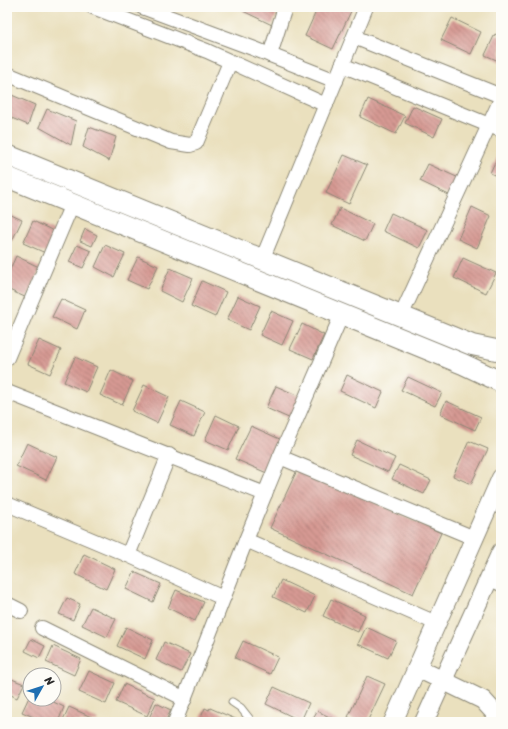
<svg xmlns="http://www.w3.org/2000/svg" width="508" height="729" viewBox="0 0 508 729" font-family="Sriracha,sans-serif">
<style>
.building{fill:url(#building-back-hatch)}
.lines{fill:none;stroke-linecap:round;stroke-linejoin:round}
.service-casing{stroke:#8a8674;stroke-width:9}
.minor-casing{stroke:#8a8674;stroke-width:16}
.tertiary-casing{stroke:#8a8674;stroke-width:20}
.secondary-casing{stroke:#8a8674;stroke-width:22}
.service{stroke:#fff;stroke-width:7}
.minor{stroke:#fff;stroke-width:14}
.tertiary{stroke:#fff;stroke-width:18}
.secondary{stroke:#fff;stroke-width:20}
</style>
<defs>
<pattern id="building-back-hatch" width="6" height="6" patternUnits="userSpaceOnUse"><rect width="6" height="6" fill="#d69993"/><path d="M-1 5l2 2M0 0l6 6M5-1l2 2" fill="none" stroke="#ae7d78"/></pattern>
</defs>
<rect width="100%" height="100%" fill="#fdfcf7"/>
<filter id="ink" filterUnits="userSpaceOnUse"><feTurbulence type="fractalNoise" baseFrequency=".025" numOctaves="2"/><feDisplacementMap in="SourceGraphic" scale="8" xChannelSelector="R" yChannelSelector="G"/><feConvolveMatrix kernelMatrix="1 2 1 2 8 2 1 2 1" color-interpolation-filters="sRGB"/></filter>
<filter id="wash" filterUnits="userSpaceOnUse"><feTurbulence type="fractalNoise" baseFrequency=".012" numOctaves="4" result="noise"/><feDisplacementMap in="SourceGraphic" scale="16" xChannelSelector="R" yChannelSelector="G"/><feGaussianBlur stdDeviation="0.9" result="paint"/><feColorMatrix in="noise" values="0 0 0 0 0 0 0 0 0 0 0 0 0 0 0 0 0 1.4 0 .05"/><feComposite in="paint" operator="in"/></filter>
<g filter="url(#wash)">
<rect width="100%" height="100%" fill="#eae0be"/>
<g id="blocks">
<g class="building">
<polygon points="245,7 280,7 272,25 243,11"/>
<polygon points="318,7 353,7 333,49 305,36"/>
<polygon points="452,18 481,32 471,54 441,40"/>
<polygon points="495,34 501,37 501,62 485,55"/>
<polygon points="7,93 35,105 28,125 7,116"/>
<polygon points="368,99 405,116 396,134 360,117"/>
<polygon points="413,106 442,119 434,137 405,123"/>
<polygon points="47,109 76,121 71,145 39,127"/>
<polygon points="89,127 116,137 109,161 83,147"/>
<polygon points="501,149 501,178 490,173"/>
<polygon points="344,155 367,165 349,204 326,193"/>
<polygon points="428,164 461,179 453,197 420,181"/>
<polygon points="472,207 491,216 477,248 458,239"/>
<polygon points="340,208 373,224 365,241 332,225"/>
<polygon points="7,213 22,220 12,241 7,239"/>
<polygon points="391,213 428,230 419,248 383,231"/>
<polygon points="33,221 60,234 50,255 23,243"/>
<polygon points="85,229 97,235 92,246 80,241"/>
<polygon points="77,245 91,251 83,268 69,262"/>
<polygon points="105,245 125,254 114,277 95,267"/>
<polygon points="16,256 41,268 27,298 7,289 7,276"/>
<polygon points="138,257 158,266 147,289 127,280"/>
<polygon points="463,258 496,273 486,293 454,278"/>
<polygon points="170,268 193,278 182,302 160,291"/>
<polygon points="202,281 226,292 215,317 191,306"/>
<polygon points="238,296 260,306 249,330 227,320"/>
<polygon points="61,299 85,310 77,329 52,317"/>
<polygon points="271,311 293,321 282,345 260,335"/>
<polygon points="302,324 324,335 313,359 290,349"/>
<polygon points="39,340 61,350 50,374 28,364"/>
<polygon points="75,357 97,367 86,392 64,382"/>
<polygon points="111,370 133,381 122,405 100,395"/>
<polygon points="347,375 383,392 376,408 340,391"/>
<polygon points="408,377 442,393 435,406 401,390"/>
<polygon points="144,385 169,397 157,423 132,411"/>
<polygon points="276,386 301,397 291,419 266,408"/>
<polygon points="181,401 205,412 194,436 170,425"/>
<polygon points="446,401 481,417 475,430 440,414"/>
<polygon points="216,415 239,426 228,450 205,440"/>
<polygon points="251,426 284,441 269,474 235,459"/>
<polygon points="357,440 395,458 388,472 350,455"/>
<polygon points="469,441 488,449 471,484 453,476"/>
<polygon points="27,443 57,457 46,480 16,466"/>
<polygon points="399,465 431,480 424,494 392,479"/>
<polygon points="299,466 441,533 413,594 270,528"/>
<polygon points="84,554 115,569 106,589 75,574"/>
<polygon points="134,572 161,584 153,602 126,589"/>
<polygon points="281,580 315,596 307,613 273,597"/>
<polygon points="176,590 204,602 195,621 168,608"/>
<polygon points="67,598 80,604 73,620 59,614"/>
<polygon points="331,599 365,615 358,632 323,616"/>
<polygon points="91,607 116,619 107,637 82,625"/>
<polygon points="126,627 153,640 145,659 117,646"/>
<polygon points="366,627 396,641 388,658 358,644"/>
<polygon points="31,639 45,646 39,658 25,651"/>
<polygon points="243,641 278,657 270,674 235,658"/>
<polygon points="164,642 190,654 181,672 156,660"/>
<polygon points="53,646 81,659 74,675 46,662"/>
<polygon points="89,671 115,683 106,704 79,692"/>
<polygon points="367,676 385,684 367,722 359,722 348,717"/>
<polygon points="7,677 24,684 17,698 7,693"/>
<polygon points="124,684 155,698 147,716 116,702"/>
<polygon points="274,687 309,703 301,721 266,704"/>
<polygon points="30,695 30,699 47,699 64,707 58,722 45,722 22,712"/>
<polygon points="156,703 171,710 165,722 158,722 149,718"/>
<polygon points="69,707 98,720 97,722 62,722"/>
<polygon points="205,708 209,710 210,708 240,721 239,722 199,722"/>
<polygon points="317,711 340,722 311,722"/>
</g>
</g>
</g>
<g filter="url(#ink)">
<use href="#blocks" fill-opacity="0" stroke="#8a8674" stroke-width="1"/>
<g class="lines">
<defs>
<polyline id="service" points="232,702 241,708 252,722"/>
<g id="minor">
<polyline points="93,7 207,51 326,105"/>
<polyline points="142,7 255,49 336,81"/>
<polyline points="354,37 501,96"/>
<polyline points="270,55 285,7"/>
<polyline points="342,65 501,130"/>
<polyline points="7,74 171,142 190,145 196,143 230,62"/>
<polyline points="262,260 366,7"/>
<polyline points="401,316 501,99"/>
<polyline points="7,358 72,204"/>
<polyline points="7,392 265,494"/>
<polyline points="280,457 474,538"/>
<polyline points="7,504 128,555 223,598"/>
<polyline points="246,540 436,623"/>
<polyline points="128,555 169,455"/>
<polyline points="490,579 501,584"/>
<polyline points="7,604 21,611"/>
<polyline points="42,628 185,699"/>
<polyline points="175,722 246,540 280,457 342,314"/>
</g>
<g id="tertiary">
<polyline points="417,668 483,700 493,711 501,714"/>
<polyline points="393,722 501,478"/>
<polyline points="424,722 501,552"/>
</g>
<g id="secondary">
<polyline points="7,155 472,345 501,351"/>
<polyline points="7,177 463,364 501,382"/>
</g>
</defs>
<use href="#service" class="service-casing"/>
<use href="#minor" class="minor-casing"/>
<use href="#tertiary" class="tertiary-casing"/>
<use href="#secondary" class="secondary-casing"/>
<use href="#service" class="service"/>
<use href="#minor" class="minor"/>
<use href="#tertiary" class="tertiary"/>
<use href="#secondary" class="secondary"/>
</g>
</g>
<rect width="508" height="729" fill="none" stroke="#fdfcf7" stroke-width="24"/>
<g transform="translate(42 687) rotate(51)"><circle r="19" fill="#fdfcf7" stroke="#a9a8a5"/>
<path d="M0-3L7 15L0 10L-7 15Z" fill="#1f6fb2"/>
<text y="-6" font-size="11" font-weight="bold" text-anchor="middle" fill="#2b2b2b">N</text>
</g>
</svg>
